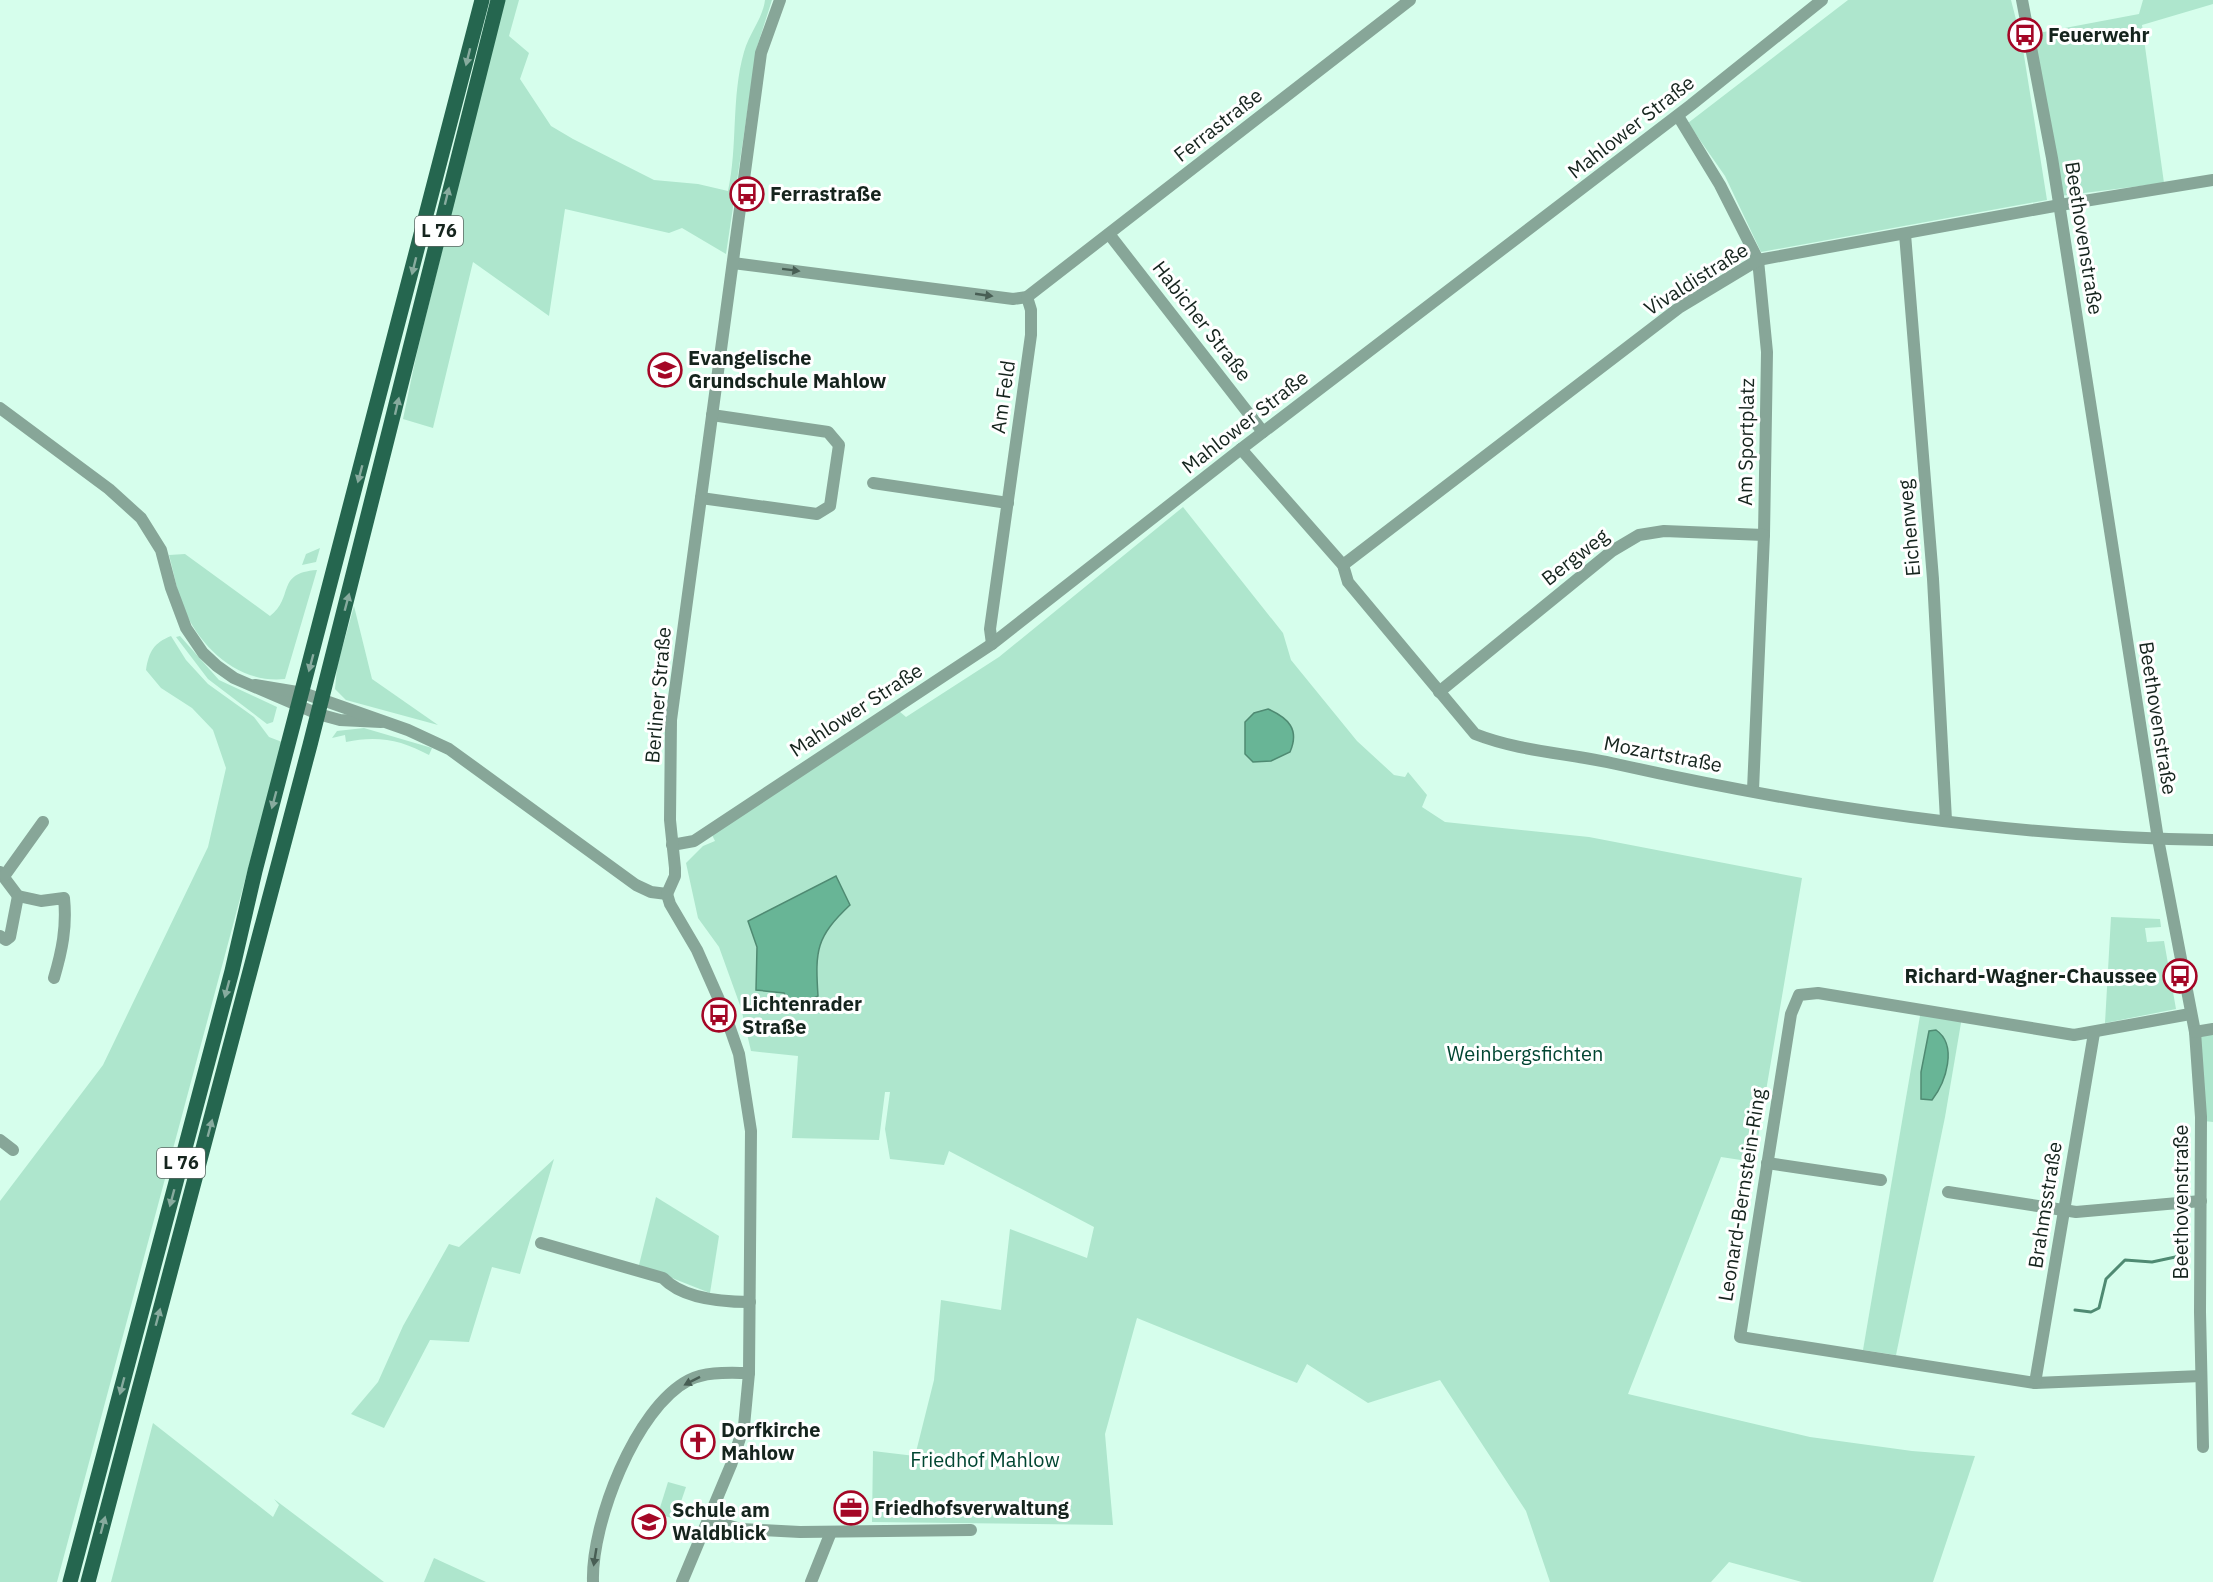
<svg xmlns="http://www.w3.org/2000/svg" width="2213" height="1582" viewBox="0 0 2213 1582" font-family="'IBM Plex Sans',sans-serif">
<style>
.green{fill:#aee6cd;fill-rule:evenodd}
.water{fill:#68b596;stroke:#4f8a72;stroke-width:1.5}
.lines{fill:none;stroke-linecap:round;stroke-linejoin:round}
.stream{stroke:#4f8a72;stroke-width:3}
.minor{stroke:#87a698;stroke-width:12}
.major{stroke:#25664f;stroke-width:15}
.oneway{fill:#87ab9e}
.oneway2{fill:#485e54}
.labels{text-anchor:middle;stroke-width:6;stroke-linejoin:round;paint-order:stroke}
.shield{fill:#fff;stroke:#5b6661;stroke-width:1.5}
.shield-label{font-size:18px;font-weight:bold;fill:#15241d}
.poi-label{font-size:20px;font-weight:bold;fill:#15241d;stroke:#fff;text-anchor:start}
.street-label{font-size:20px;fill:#15241d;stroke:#fff}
.park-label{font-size:20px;fill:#004531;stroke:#fff}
</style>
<rect width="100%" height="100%" fill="#d6feec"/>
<g class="green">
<path d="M504 0H519L509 36 529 53 520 79 551 126 573 139 654 180 698 184 728 191C738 146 731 97 744 52 749 34 763 18 765 0H772L757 47 726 254 682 228 669 233 565 209 549 316 473 262 433 428 403 419 417 352Z"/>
<polygon points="1848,0 2011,0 2022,43 2047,200 1761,252 1725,176 1688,123"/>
<polygon points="2143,0 2213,0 2213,4 2142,25 2164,183 2060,196 2033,34 2139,14"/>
<path d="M1183 507 1283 633 1291 660 1357 741 1394 775 1405 777 1408 772 1427 795 1422 807 1445 822 1589 837 1802 878 1754 1162 1721 1157 1628 1394 1810 1437 1912 1451 1975 1456 1933 1582H1802L1729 1562 1711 1582H1550L1526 1511 1440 1380 1368 1403 1307 1364 1297 1383 1137 1318 1105 1434 1113 1525 872 1522 873 1451 915 1456 934 1380 941 1300 1001 1310 1010 1229 1087 1258 1094 1227 949 1151 944 1165 890 1159 885 1129 890 1092H885L879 1140 792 1138 798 1056 751 1051 741 1008 719 947 698 918 686 863 703 846 715 841 711 833 899 711 906 717 999 657ZM850 905C816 937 815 950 818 996L756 990 757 947Z"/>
<polygon points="320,548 316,562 302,565 306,554"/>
<path d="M185 554 270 616C295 597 275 573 317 570L285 679C240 684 201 649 184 609 177 592 174 573 169 555Z"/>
<polygon points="354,606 372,679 438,725 346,700 335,689 337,667"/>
<path d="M171 636 186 660 208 684 254 717 269 737 282 742 57 1582H0V1201L103 1065 208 847 226 768 213 730 192 708 161 688 146 670C149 651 154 643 171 636Z"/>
<polygon points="180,636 219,680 277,707 273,722 267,724 208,679 176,637"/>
<path d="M364 728 432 748 429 755C402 740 377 735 346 742L345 735 332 738 337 731Z"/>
<polygon points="2111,917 2160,919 2161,927 2145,928 2147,942 2164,941 2176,1009 2105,1023"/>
<polygon points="1921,1010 1962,1017 1945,1117 1896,1355 1863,1350"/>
<polygon points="2213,1031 2213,1122 2204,1121 2200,1033"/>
<polygon points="554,1159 520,1274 492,1267 469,1342 430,1340 384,1428 351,1414 378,1382 403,1326 449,1244 459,1247"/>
<polygon points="656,1197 719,1236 710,1293 639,1265"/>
<polygon points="153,1423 273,1517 279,1505 274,1499 384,1582 111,1582"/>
<polygon points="668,1482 686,1487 675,1519 658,1514"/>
<polygon points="434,1558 486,1582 424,1582"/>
</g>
<g class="water">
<path d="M1268 709C1288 718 1300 729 1290 752L1271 761 1253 762 1245 754V722L1254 713Z"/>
<path d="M836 876 850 905C816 937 815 950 818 996L792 1009 784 993 756 990 757 947 748 921Z"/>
<path d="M1936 1030C1958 1045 1946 1082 1932 1100L1921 1099V1072L1929 1031Z"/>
</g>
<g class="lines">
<polyline class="stream" points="2075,1310 2091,1312 2099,1308 2106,1279 2125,1260 2152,1262 2180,1256"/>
<g class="minor">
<polyline points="2022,0 2052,158 2158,839 2195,1032 2201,1117 2200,1312 2203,1447"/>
<polyline points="1678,116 1720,185 1758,260 1767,352 1764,535 1753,790"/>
<polyline points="1109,234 1263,432"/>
<polyline points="1905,234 1933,579 1946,820"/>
<polyline points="733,263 1013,299 1027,297 1410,0"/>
<polyline points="0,408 109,489 141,518 161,550 171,588 186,628 203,653 217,666 234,678 318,714 340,720 381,722"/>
<path d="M1241 449 1343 565 1348 582 1475 734C1521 752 1568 753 1616 764 1812 808 2012 837 2213 840"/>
<polyline points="873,483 1008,503"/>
<polyline points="701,498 817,514 830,506 839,445 828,432 712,415"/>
<polyline points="1343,565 1680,307 1758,260 2060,205 2213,180"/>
<polyline points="992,644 990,629 1031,335 1031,310 1027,297"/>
<polyline points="255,685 303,693 408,730 449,749 636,885 651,892 667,894"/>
<polyline points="1439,692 1612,551 1639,535 1664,531 1764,535"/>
<polyline points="672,845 694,841 992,644 1241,449 1691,105 1822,0"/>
<path d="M0 872 18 896 41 901 64 898C67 927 62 951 54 978"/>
<polyline points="5,875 43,822"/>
<polyline points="667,894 675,876 675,868 670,820 671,720 761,53 780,0"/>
<polyline points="667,894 670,904 697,950 724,1011 739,1054 751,1131 749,1373 744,1426 731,1465 682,1582"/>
<polyline points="0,936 6,940 10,937 18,896"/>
<polyline points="2190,1014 2074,1035 1818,993 1799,995 1791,1014 1740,1337 2035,1383 2201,1376"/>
<polyline points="2195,1032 2213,1029"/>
<polyline points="0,1140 13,1150"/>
<polyline points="1767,1163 1881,1180"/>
<polyline points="1948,1192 2076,1212 2201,1201"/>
<path d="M541 1243 663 1278C683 1299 722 1302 750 1302"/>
<polyline points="2035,1383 2094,1033"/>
<polyline points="708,1520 741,1529 800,1532 971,1530"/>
<path d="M593 1582C591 1524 635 1408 689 1380 707 1371 730 1373 749 1373"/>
<polyline points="811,1582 831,1532"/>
</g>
<g class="major">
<polyline points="70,1582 232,971 255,871 482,0"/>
<polyline points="88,1582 310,745 498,0"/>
</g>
</g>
<defs><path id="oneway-solid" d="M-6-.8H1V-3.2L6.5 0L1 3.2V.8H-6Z" transform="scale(1.5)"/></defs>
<g class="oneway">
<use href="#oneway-solid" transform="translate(468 57) rotate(104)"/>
<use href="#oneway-solid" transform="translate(447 196) rotate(-76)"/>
<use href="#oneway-solid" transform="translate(414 266) rotate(104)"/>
<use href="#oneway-solid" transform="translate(397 406) rotate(-77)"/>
<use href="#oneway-solid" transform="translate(360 474) rotate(105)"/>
<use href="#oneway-solid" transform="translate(347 602) rotate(-75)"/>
<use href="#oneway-solid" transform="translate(311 663) rotate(105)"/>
<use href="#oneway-solid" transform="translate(274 800) rotate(105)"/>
<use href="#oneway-solid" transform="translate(227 989) rotate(105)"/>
<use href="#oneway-solid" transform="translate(210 1128) rotate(-75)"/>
<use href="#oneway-solid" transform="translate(172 1198) rotate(105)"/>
<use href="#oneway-solid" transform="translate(158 1317) rotate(-75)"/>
<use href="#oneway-solid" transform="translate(122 1386) rotate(105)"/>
<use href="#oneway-solid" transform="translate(103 1525) rotate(-75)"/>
</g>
<g class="oneway2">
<use href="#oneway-solid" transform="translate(791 270) rotate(7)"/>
<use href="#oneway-solid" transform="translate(984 295) rotate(8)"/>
<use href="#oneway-solid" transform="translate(692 1381) rotate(153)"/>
<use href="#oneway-solid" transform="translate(595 1557) rotate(99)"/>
</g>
<defs>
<symbol id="bus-ring" viewBox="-11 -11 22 22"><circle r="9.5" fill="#fff" stroke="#a40726" stroke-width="1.5"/><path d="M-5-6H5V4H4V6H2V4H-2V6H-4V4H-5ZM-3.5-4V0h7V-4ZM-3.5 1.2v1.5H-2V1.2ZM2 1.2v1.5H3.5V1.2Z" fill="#a40726"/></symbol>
<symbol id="school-ring" viewBox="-11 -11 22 22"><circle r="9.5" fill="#fff" stroke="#a40726" stroke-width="1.5"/><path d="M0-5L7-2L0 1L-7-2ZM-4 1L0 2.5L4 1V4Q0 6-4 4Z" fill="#a40726"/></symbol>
<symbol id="church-ring" viewBox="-11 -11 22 22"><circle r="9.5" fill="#fff" stroke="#a40726" stroke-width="1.5"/><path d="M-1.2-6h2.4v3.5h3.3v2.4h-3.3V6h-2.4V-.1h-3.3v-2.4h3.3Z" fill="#a40726"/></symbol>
<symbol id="office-ring" viewBox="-11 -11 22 22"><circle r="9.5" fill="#fff" stroke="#a40726" stroke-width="1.5"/><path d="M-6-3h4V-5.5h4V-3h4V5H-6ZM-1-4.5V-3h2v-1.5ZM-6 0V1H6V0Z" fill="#a40726"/></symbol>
</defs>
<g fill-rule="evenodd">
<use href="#bus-ring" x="2006" y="16" width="38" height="38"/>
<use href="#bus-ring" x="728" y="175" width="38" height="38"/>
<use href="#school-ring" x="646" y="351" width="38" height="38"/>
<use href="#bus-ring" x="2161" y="957" width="38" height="38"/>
<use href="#bus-ring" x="700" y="996" width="38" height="38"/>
<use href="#church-ring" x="679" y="1423" width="38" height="38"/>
<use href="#office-ring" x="832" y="1489" width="38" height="38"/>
<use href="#school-ring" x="630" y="1503" width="38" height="38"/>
</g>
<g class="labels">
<g class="shield">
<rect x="415" y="216" width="48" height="30" rx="4.5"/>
<rect x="157" y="1148" width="48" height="30" rx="4.5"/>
</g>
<g class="shield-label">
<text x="439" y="237">L 76</text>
<text x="181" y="1169">L 76</text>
</g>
<g class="poi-label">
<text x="2048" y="42">Feuerwehr</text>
<text x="770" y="201">Ferrastraße</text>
<text x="688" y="365">Evangelische<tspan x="688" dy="23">Grundschule Mahlow</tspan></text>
<text x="2157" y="983" text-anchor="end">Richard-Wagner-Chaussee</text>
<text x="742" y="1011">Lichtenrader<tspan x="742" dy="23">Straße</tspan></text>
<text x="721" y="1437">Dorfkirche<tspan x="721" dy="23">Mahlow</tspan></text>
<text x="874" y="1515">Friedhofsverwaltung</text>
<text x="672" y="1517">Schule am<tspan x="672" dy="23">Waldblick</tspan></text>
</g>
<g class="street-label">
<text transform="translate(1218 125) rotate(-38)" y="7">Ferrastraße</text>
<text transform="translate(1631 127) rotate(-38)" y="7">Mahlower Straße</text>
<text transform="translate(2084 238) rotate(81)" y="7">Beethovenstraße</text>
<text transform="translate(1696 279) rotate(-32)" y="7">Vivaldistraße</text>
<text transform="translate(1202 321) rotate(52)" y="7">Habicher Straße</text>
<text transform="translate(1003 397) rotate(-82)" y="7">Am Feld</text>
<text transform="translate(1245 422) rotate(-38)" y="7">Mahlower Straße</text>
<text transform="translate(1746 442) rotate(-89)" y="7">Am Sportplatz</text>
<text transform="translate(1909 528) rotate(-95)" y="7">Eichenweg</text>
<text transform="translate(1575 557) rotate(-38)" y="7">Bergweg</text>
<text transform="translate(658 695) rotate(-85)" y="7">Berliner Straße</text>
<text transform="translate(856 710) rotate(-33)" y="7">Mahlower Straße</text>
<text transform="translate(2158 718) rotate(81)" y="7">Beethovenstraße</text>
<text transform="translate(1663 754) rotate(11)" y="7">Mozartstraße</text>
<text transform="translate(1742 1195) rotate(-81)" y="7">Leonard-Bernstein-Ring</text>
<text transform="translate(2181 1202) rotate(-90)" y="7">Beethovenstraße</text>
<text transform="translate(2045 1205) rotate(-81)" y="7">Brahmsstraße</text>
</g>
<g class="park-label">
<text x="1525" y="1061">Weinbergsfichten</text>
<text x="985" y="1467">Friedhof Mahlow</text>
</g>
</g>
</svg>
